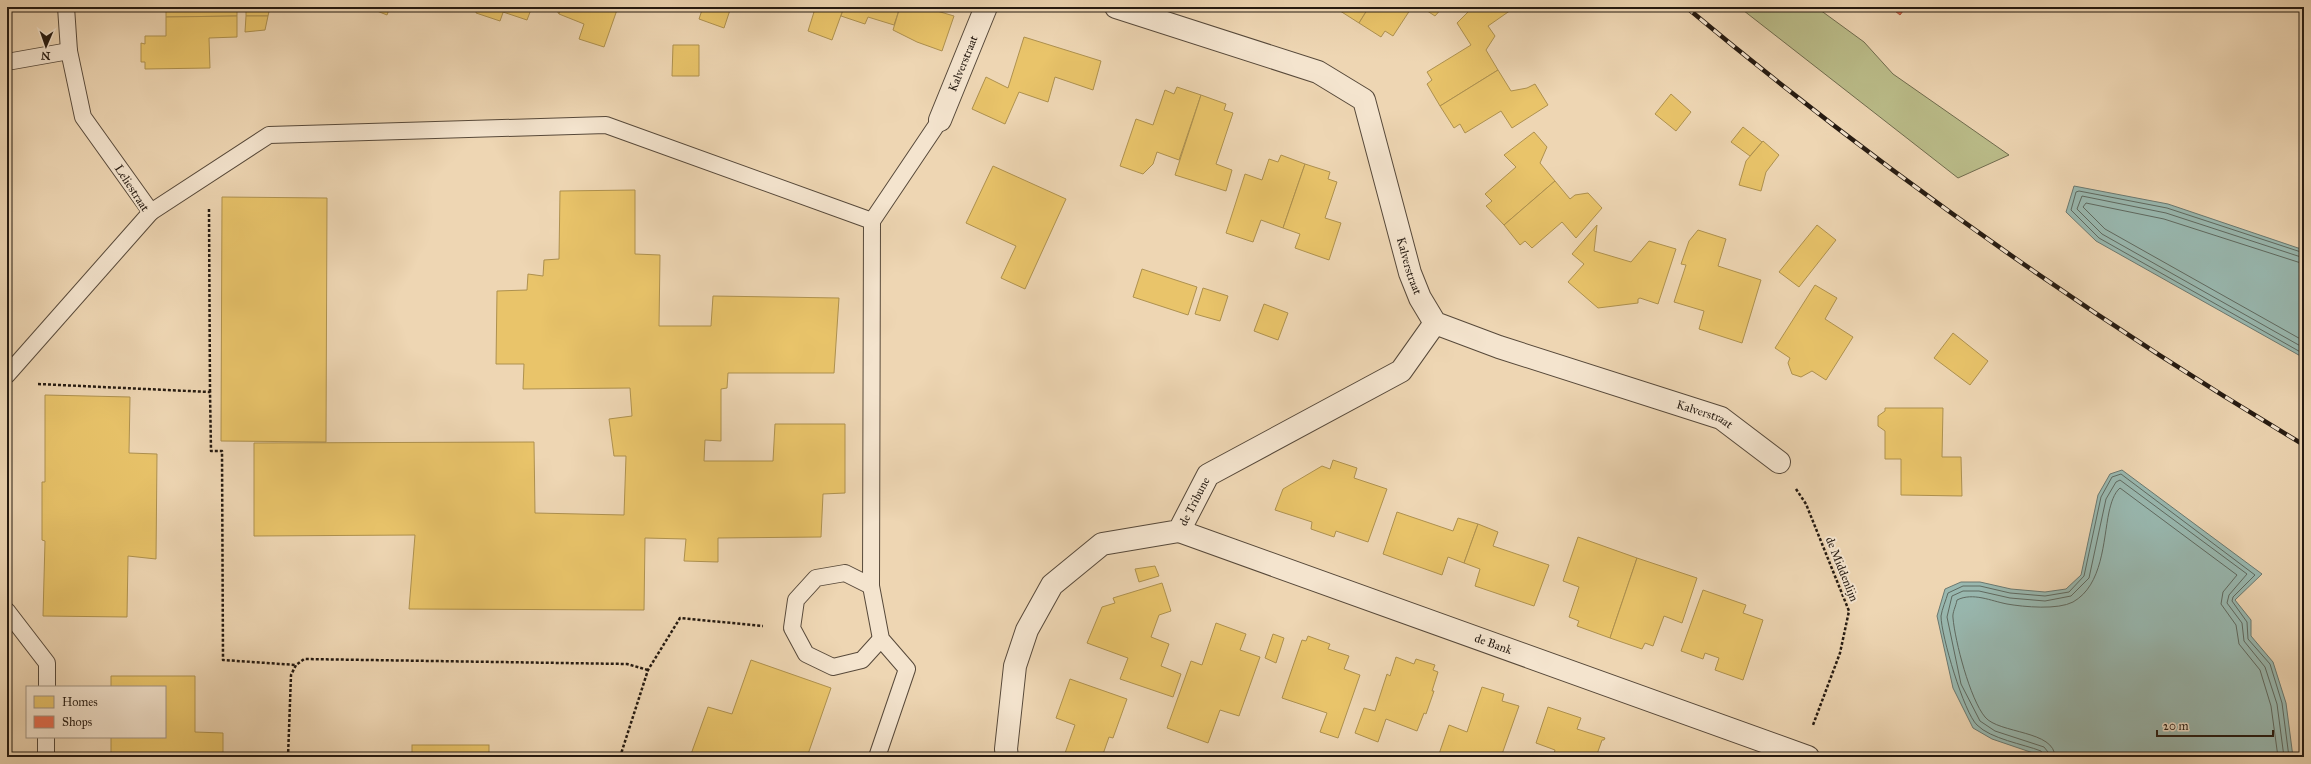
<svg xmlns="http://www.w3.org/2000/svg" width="2311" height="764" viewBox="0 0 2311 764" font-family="'IM FELL Great Primer',serif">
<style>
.green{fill:#bbbd8a;stroke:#706c4e}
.water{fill:#99b9b1;stroke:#6b7971}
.homes{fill:#e9c46a;stroke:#ae914f}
.shops{fill:#e76f51;stroke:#ad563e}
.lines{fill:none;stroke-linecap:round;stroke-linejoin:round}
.shore{stroke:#5f6a61;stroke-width:1}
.lane-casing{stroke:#57493a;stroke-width:18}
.street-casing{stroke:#57493a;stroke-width:24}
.path{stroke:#251a11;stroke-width:2.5;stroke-dasharray:3 2;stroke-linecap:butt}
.lane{stroke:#f4e4ce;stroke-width:16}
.street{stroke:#f4e4ce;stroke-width:22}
.rail-casing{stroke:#251a11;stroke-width:4.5}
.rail{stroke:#f4e4ce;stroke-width:3;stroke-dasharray:9;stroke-linecap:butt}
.labels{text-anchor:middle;stroke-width:4;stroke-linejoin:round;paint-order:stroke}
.street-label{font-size:12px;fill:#251a11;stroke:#f4e4ce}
</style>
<rect width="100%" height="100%" fill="#eed6b3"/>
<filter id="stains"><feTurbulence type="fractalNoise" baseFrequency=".005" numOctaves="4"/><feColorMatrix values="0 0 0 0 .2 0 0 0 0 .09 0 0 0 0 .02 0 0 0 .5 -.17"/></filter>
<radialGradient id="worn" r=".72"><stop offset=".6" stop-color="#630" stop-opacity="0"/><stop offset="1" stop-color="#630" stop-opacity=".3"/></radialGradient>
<polygon class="green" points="1739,7 1816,7 1864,42 1893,74 2009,155 1958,178"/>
<g class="water">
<polygon points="2074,186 2168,204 2304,250 2304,358 2096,241 2066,212"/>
<polygon points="2122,470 2262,574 2235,600 2251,620 2251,636 2273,662 2286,703 2293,757 2045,757 1992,739 1973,728 1953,688 1937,616 1945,589 1961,582 1980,582 2011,589 2045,592 2066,589 2081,575 2098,495 2110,474"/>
</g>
<g class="homes">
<polygon points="166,7 237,7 237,16 166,17"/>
<polygon points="246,7 270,7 268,16 246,16"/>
<polygon points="367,7 390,7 387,15"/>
<polygon points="477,7 505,7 500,21 476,13"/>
<polygon points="505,7 532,7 527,20 503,12"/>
<polygon points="545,7 561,7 559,14 558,12"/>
<polygon points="561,7 618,7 604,47 579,39 584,24 559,14"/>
<polygon points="703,7 731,7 724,28 699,19"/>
<polygon points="802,7 844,7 832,40 808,31 814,12"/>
<polygon points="844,7 900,7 894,25 868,17 865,24 841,16"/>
<polygon points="900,7 939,7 937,11 954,16 942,51 917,42 893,30"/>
<polygon points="1338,7 1369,7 1359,23 1337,9"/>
<polygon points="1369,7 1412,7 1393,36 1385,31 1381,37 1359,23"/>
<polygon points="1421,7 1443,7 1435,16"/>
<polygon points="1473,7 1509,7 1511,10 1488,26 1495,36 1486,50 1498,70 1440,106 1427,84 1432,80 1427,72 1471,45 1457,23"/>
<polygon points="237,16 237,37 209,38 210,68 145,69 145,62 141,62 141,43 145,44 145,36 166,36 166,17"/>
<polygon points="246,16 268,16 265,30 245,32"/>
<polygon points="1024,37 1101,61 1093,90 1055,77 1048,102 1019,92 1005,124 972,109 986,77 1008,88"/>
<polygon points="673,45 699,45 699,76 672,76"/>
<polygon points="1498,70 1511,91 1527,88 1535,84 1548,105 1512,128 1501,111 1465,133 1460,124 1454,128 1440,106"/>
<polygon points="1177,87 1201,95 1179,160 1157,152 1153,164 1143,174 1120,166 1136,119 1153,125 1165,90 1174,94"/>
<polygon points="1671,94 1691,112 1676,131 1655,114"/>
<polygon points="1201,95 1226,104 1224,110 1233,113 1216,164 1232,170 1226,191 1175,175"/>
<polygon points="1743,127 1762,142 1750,156 1731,142"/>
<polygon points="1534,132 1547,147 1540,163 1555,181 1504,225 1486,206 1492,201 1485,194 1516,167 1504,155"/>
<polygon points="1763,141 1779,155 1766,172 1761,191 1739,185 1746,161"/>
<polygon points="1281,155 1305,164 1283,228 1261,220 1253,242 1226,233 1245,174 1262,180 1269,159 1278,162"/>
<polygon points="1305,164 1330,172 1328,179 1337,182 1325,218 1341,223 1329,260 1295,248 1300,234 1283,228"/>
<polygon points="993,166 1066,199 1025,289 1001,278 1016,246 966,223"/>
<polygon points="1555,181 1570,199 1575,195 1588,193 1602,208 1576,238 1562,222 1532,248 1525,241 1520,245 1504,225"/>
<polygon points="635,190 635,254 660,255 659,326 711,326 713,296 839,298 834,373 728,373 727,388 721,389 721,441 705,440 704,461 773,461 775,424 845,424 845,493 823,494 821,537 718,538 718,562 684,561 686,539 645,538 644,610 409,609 415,535 254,536 254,443 534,442 535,513 624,515 626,456 614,456 609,419 632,416 630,388 523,389 524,364 496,364 497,291 527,290 528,274 543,276 544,260 559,259 560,191"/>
<polygon points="222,197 327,198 326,442 221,441"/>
<polygon points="1597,225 1594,251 1631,262 1649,241 1676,249 1658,304 1640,298 1638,299 1638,303 1598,308 1568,282 1584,264 1572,254"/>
<polygon points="1817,225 1836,240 1799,287 1779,272"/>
<polygon points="1698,230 1726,239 1718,266 1761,280 1742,343 1699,329 1704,311 1674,302 1686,265 1681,264 1689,241"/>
<polygon points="1142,269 1197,287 1188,315 1133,297"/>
<polygon points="1815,285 1837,298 1825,319 1853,337 1826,380 1812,371 1801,377 1792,374 1788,363 1790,358 1775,348"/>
<polygon points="1203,288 1228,296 1220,321 1195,314"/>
<polygon points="1264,304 1288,313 1278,340 1254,331"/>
<polygon points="1953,333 1988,361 1970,385 1934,358"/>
<polygon points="45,395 130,397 129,453 157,454 156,559 128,556 127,617 43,616 45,541 42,540 42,482 45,482"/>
<polygon points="1885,408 1943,408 1942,457 1961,457 1962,496 1901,495 1901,459 1885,459 1885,431 1878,426 1878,416 1885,411"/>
<polygon points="1333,460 1357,468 1354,478 1387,489 1368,542 1336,531 1334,537 1311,529 1312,522 1275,510 1283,489 1322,466 1330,469"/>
<polygon points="1397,512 1453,531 1458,518 1478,524 1464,563 1448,557 1442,575 1383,554"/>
<polygon points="1478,524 1498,532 1493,546 1549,565 1534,606 1475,586 1480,569 1464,563"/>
<polygon points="1578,537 1637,558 1610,638 1577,626 1579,621 1569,617 1579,587 1563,581"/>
<polygon points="1637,558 1697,578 1682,623 1664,616 1653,646 1645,643 1642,649 1610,638"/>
<polygon points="1155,566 1159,576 1139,582 1135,569"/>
<polygon points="1162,583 1171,611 1159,615 1151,637 1169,644 1161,666 1181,674 1173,697 1120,679 1128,658 1087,643 1102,607 1115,603 1113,598"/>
<polygon points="1703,590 1746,605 1743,613 1763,620 1743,680 1715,670 1719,658 1705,653 1703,659 1681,651"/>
<polygon points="1216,623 1246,634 1240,650 1260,657 1239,716 1220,710 1208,743 1167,728 1191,661 1202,665"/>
<polygon points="1273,634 1284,638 1276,663 1265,658"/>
<polygon points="1308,636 1330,644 1328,649 1349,656 1344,669 1360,675 1338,738 1320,732 1327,713 1282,698 1302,640 1306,641"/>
<polygon points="1396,657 1414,664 1416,659 1435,665 1433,670 1438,672 1432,691 1434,691 1426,714 1424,713 1417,731 1386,719 1378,742 1355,733 1364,708 1375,711 1387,674 1390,676"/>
<polygon points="751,660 831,688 807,757 690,757 708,707 732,714"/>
<polygon points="111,676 195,676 195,732 223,733 223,757 111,757 111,737 165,737 165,687 111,687"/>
<polygon points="1070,679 1127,699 1113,738 1109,737 1102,757 1064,756 1075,725 1056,718"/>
<polygon points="1482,687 1504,694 1502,701 1519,706 1501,757 1438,757 1449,725 1467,732"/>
<polygon points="1548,707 1581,718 1577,729 1605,738 1604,740 1602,740 1596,757 1553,757 1555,750 1536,743"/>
<rect x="412" y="745" width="77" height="12"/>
</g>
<polygon class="shops" points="1890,7 1906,7 1900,15"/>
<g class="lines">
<g class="shore">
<polyline points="2304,253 2167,208 2079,191 2076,192 2071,210 2099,238 2304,354"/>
<polyline points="2304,258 2166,213 2082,196 2077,209 2102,234 2304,348"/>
<polyline points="2304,264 2164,219 2086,203 2083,207 2105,229 2304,341"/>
<path d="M2044 757 2041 751C2023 744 1991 739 1977 725 1964 713 1941 635 1941 616 1942 609 1946 600 1948 593L1963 586H1980L2010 593 2045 596 2069 592 2084 576 2101 497 2112 477 2121 474 2255 575 2233 597 2232 601 2247 622 2248 639 2270 664 2282 703 2289 757"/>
<polyline points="2049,757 2048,752 2044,747 1995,731 1980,721 1961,684 1947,617 1952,596 1963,591 1979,591 2010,598 2045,601 2071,596 2089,578 2106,499 2116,482 2120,480 2247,574 2229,595 2227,603 2242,623 2244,641 2265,667 2277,704 2284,757"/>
<path d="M2055 757C2055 730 1999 734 1985 717 1970 699 1955 641 1953 618 1952 613 1956 606 1957 600 1973 592 1991 601 2007 604 2024 607 2058 610 2073 602 2103 585 2103 541 2109 512 2111 503 2114 493 2120 488L2237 575 2223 592 2221 604 2236 625 2239 644 2260 670 2271 706 2278 757"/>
</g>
<defs>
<g id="lane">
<polyline points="7,62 69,51"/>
<polyline points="151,212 269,135 606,125 872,221 871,586 881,639 907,669 877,757"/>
<polyline points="872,221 940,120"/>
<polyline points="7,375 151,212 83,117 69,51 66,7"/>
<polyline points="871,586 845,573 816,578 796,600 792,628 806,654 833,667 862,660 881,639"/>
<polyline points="7,611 47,663 47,687"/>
<polyline points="46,757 46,737"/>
</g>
<g id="street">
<path id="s1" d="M1116 7 1318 72 1364 100 1410 273 1420 298 1435 323 1499 347 1721 418 1779 462"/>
<path id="s2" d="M940 120 986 7"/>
<path id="s3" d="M1179 531 1808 757"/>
<path id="s4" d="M1007 757 1006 749 1015 666 1027 630 1052 585 1102 544 1179 531 1208 475 1401 371 1435 323"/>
</g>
</defs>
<use href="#lane" class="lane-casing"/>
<use href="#street" class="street-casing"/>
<g class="path">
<polyline points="209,209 210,392"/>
<polyline points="38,384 210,392 211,451 222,451 223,660 296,665"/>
<polyline points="1796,489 1806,504 1849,611 1840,653 1813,725"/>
<polyline points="288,757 291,675 296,665 304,659 627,664 648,670"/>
<polyline points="620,757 648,670 680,618 763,626"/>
</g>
<use href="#lane" class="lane"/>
<use href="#street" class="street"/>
<defs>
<path id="rail" d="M1686 7C1880 169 2087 315 2304 445"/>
</defs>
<use href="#rail" class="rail-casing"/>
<use href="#rail" class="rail"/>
</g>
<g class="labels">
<g class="street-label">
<text dy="4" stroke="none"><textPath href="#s2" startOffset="61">Kalverstraat</textPath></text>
<text transform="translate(132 188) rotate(57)" y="4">Leliestraat</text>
<text dy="4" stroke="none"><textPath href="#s1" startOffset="438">Kalverstraat</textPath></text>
<text dy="4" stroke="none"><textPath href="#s1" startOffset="786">Kalverstraat</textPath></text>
<text dy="4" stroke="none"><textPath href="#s4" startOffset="357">de Tribune</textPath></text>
<text transform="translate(1842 569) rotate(68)" y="4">de Middenlijn</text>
<text dy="4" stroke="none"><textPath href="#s3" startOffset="334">de Bank</textPath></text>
</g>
</g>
<rect width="2311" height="764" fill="none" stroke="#eed6b3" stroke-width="24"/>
<rect x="8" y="8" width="2295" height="748" fill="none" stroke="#251a11" stroke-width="2"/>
<rect x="12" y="12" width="2287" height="740" fill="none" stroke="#251a11"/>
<rect x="26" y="686" width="140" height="52" fill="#f4e4ce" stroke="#a19382"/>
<rect x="34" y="696" width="20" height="12" fill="#e9c46a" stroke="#a19382"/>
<text x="62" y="706" font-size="12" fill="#251a11">Homes</text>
<rect x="34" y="716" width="20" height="12" fill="#e76f51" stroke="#a19382"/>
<text x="62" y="726" font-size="12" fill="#251a11">Shops</text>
<g transform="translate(46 46) rotate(182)" stroke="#f4e4ce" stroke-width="3" paint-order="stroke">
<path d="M0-3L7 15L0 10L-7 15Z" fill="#251a11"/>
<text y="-6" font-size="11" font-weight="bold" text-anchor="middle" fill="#251a11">N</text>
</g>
<path d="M2157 730v6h116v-6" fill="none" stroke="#251a11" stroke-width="2"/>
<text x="2163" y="730" font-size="12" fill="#251a11" stroke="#f4e4ce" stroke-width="3" paint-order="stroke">20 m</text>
<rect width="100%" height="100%" filter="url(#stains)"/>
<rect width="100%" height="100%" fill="url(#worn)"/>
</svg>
